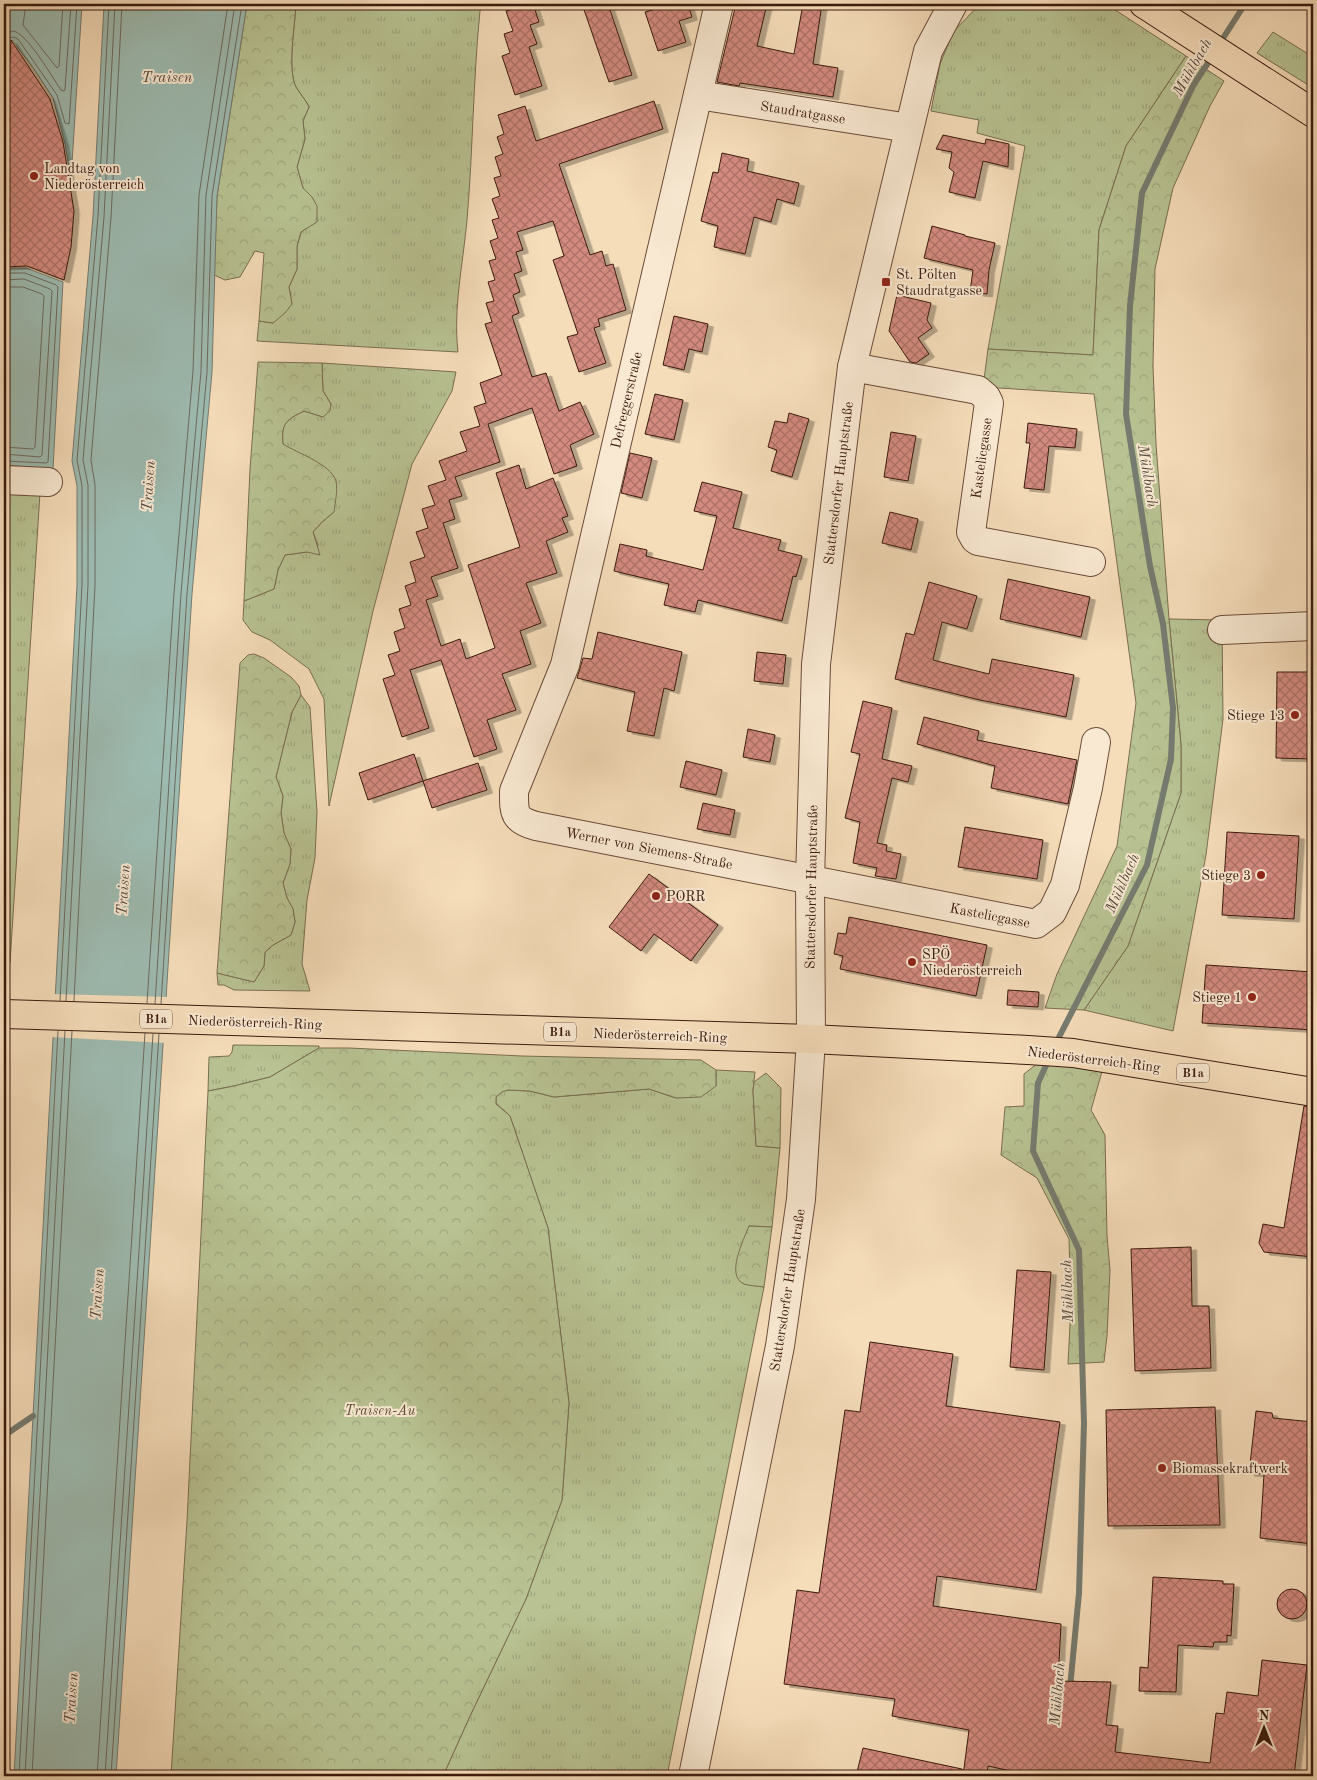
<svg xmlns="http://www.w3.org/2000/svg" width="1317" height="1780" viewBox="0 0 1317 1780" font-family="'Old Standard TT',serif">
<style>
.grass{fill:url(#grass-tufts);stroke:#7a6e50}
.forest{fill:url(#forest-crowns);stroke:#7a6e50}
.water{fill:#9dbbb1;stroke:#767b70}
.pier{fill:#f6ddba}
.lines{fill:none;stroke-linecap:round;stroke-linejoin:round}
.shore{stroke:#6c6a60;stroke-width:1}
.stream{stroke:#767b70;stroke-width:6}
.building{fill:url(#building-cross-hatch);stroke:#3b1a0e;filter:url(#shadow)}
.minor-casing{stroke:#6a4b39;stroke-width:30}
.major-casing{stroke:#3b1a0e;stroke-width:30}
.minor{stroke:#f9e9d2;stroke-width:28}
.major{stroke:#f6ddba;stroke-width:28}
.poi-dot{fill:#8f2418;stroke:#f9e9d2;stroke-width:2}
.labels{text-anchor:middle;stroke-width:4;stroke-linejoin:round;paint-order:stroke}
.shield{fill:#f9e9d2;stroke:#745849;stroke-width:1}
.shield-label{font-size:12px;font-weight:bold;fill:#3b1a0e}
.street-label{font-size:14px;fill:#3b1a0e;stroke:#f9e9d2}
.poi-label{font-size:14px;fill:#3b1a0e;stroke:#f9e9d2;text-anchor:start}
.park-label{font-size:14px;font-style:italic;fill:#604c36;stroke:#f9e9d2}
.water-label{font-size:15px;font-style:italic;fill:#584a3f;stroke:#f9e9d2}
</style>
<defs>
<pattern id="grass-tufts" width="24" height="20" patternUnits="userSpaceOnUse" patternTransform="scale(1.25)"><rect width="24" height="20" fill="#b8c292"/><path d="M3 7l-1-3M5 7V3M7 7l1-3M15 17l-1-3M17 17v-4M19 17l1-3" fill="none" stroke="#9fa67d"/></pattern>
<pattern id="forest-crowns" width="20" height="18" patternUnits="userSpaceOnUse" patternTransform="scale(1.25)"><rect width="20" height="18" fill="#b8c292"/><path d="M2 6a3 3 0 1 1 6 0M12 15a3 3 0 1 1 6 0" fill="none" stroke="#9fa67d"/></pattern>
<pattern id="building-cross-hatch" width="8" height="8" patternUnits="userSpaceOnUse" patternTransform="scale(1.25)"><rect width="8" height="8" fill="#d38a7f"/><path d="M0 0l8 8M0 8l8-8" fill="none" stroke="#ac7066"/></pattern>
<filter id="shadow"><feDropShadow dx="5.5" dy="3" stdDeviation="0" flood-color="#0004"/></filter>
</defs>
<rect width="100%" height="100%" fill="#f6ddba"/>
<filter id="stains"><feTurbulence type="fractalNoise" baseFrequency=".004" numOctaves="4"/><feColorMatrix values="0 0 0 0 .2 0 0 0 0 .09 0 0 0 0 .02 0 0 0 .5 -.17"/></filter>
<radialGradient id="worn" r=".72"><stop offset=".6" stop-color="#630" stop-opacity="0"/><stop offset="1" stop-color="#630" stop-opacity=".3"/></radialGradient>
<g class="grass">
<path d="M296 4H483L480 11C473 81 473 150 467 220 463 264 453 308 458 352L257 341 259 321 273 323 292 304 289 287 297 269V246L312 197 303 188 297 167 305 139 303 121 309 107C306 100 300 94 296 87 287 69 295 25 296 4Z"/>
<polygon points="980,4 1106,4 1186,56 1126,146 1099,230 1093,355 988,349 1025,146 977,133 979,120 931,111 940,64 953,32"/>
<polygon points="1273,32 1313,57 1313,88 1257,53"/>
<path d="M322 363 456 372 452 391 412 464 373 611 329 806 324 699 309 669 270 640 252 632 243 620 244 601 274 589 278 570 285 555 307 552 318 545 313 532 322 522 334 512 283 444C281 423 286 420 304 411L323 417 331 404 323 391Z"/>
<polygon points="4,491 40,493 10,963 4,965"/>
<polygon points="1169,619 1222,620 1223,719 1206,855 1173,1031 1084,1010 1128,946 1181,793 1181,745"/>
<polygon points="301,695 310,707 317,812 315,858 307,900 302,964 310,991 234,990 224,985 218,985 217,973 254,982 264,966 265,952 273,945 291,935 295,922 293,909 287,898 283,883 290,864 291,849 284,833 281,813 283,796 276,777 292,712"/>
<polygon points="233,1045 319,1046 319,1048 270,1077 234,1086 208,1091 209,1057 229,1056 232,1052"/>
<polygon points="716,1070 755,1072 753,1090 756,1146 780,1148 772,1227 749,1226 743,1283 764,1287 667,1776 443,1776 470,1716 526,1599 562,1500 569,1403 548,1228 510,1116 496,1103 496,1097 502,1091 508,1090 530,1091 554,1097 649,1089 676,1098 716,1086"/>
</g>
<g class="forest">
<path d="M247 4H296C295 25 287 69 296 87 300 94 306 100 309 107L303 121 305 139 297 167 303 188 312 197 317 206V222L301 232 297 246V269L289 287 292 304 285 313 273 323 259 321 264 253 255 251 240 277 225 280 214 275 217 196Z"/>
<polygon points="1186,56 1224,81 1210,106 1173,188 1155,269 1153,366 1156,444 1169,619 1181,745 1181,793 1128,946 1084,1010 1045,1008 1057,974 1117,846 1136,703 1094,394 983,387 988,349 1093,355 1099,230 1126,146"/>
<path d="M258 362 322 363 323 391 331 404 330 411 323 417 304 411C286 420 281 423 283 444 297 453 331 464 336 481 338 490 335 503 334 512L322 522 313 532 320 555 307 552 285 555 278 570 274 589 244 601 250 469Z"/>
<polygon points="254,654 264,658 291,677 299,686 301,695 292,712 276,777 283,796 281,813 284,833 291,849 290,864 283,883 287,898 293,909 295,922 291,935 273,945 265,952 264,966 254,982 217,973 240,663 248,655"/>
<polygon points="319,1048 349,1048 522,1056 701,1060 716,1070 716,1086 701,1097 676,1098 649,1089 554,1097 530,1091 508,1090 502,1092 496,1097 496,1104 510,1116 548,1228 569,1403 562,1500 526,1599 470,1716 443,1776 171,1776 187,1521 208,1091 234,1086 270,1077"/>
<polygon points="1038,1063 1103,1068 1091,1110 1105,1135 1107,1236 1110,1270 1107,1336 1104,1362 1068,1364 1071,1305 1069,1239 1037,1178 1001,1155 1005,1107 1024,1106 1024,1074"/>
<polygon points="766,1073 781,1088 780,1148 756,1146 753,1091 754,1082"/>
<path d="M749 1226 772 1227 764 1287C758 1286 750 1286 744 1284 725 1276 744 1239 749 1226Z"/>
</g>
<g class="water">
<polygon points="7,4 82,4 71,179 65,144 53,98 34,69 12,40 4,153 4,47"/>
<polygon points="104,4 247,4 217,196 212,372 192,594 116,1776 14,1776 77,585 77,486 72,461 93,216"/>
<polygon points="4,268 26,268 63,282 53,469 4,465"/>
</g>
<polygon class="pier" points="53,994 169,997 166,1043 50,1037"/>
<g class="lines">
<g class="shore">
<polyline points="26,4 23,25 57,68 59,66 63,4"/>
<path d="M4 34 13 31C27 33 52 77 61 90L64 91 65 89 71 4"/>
<polyline points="4,82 7,42 9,38 14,37 18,39 57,95 65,123 69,124 77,4"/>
<polyline points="4,273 25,273 56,285 58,287 48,462 46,463 4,461"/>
<polyline points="4,280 24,279 50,289 52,291 42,455 40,457 4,454"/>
<polyline points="4,287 23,287 42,294 44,296 35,447 33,449 4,447"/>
<polyline points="60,1001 82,585 82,486 77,460 98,216 109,4"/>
<polyline points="66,1001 88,585 88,485 83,460 104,217 115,4"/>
<polyline points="74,1001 95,585 95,485 91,460 111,217 122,4"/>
<polyline points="147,1003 174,593 193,371 199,195 228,4"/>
<polyline points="155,1004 181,593 201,371 206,195 235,4"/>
<polyline points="161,1004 187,594 207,372 212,196 242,4"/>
<polyline points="19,1776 58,1031"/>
<polyline points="25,1776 65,1031"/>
<polyline points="32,1776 72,1031"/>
<polyline points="97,1776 145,1033"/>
<polyline points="105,1776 153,1034"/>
<polyline points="111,1776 159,1034"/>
</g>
<g class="stream">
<polyline points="1218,46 1245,4"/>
<polyline points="1055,1045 1147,865 1171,759 1173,708 1163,624 1150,566 1126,414 1130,306 1142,193 1194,84 1212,57"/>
<polyline points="1049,1059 1038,1083 1033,1151 1079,1250 1084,1423 1079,1593 1070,1688"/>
<polyline points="5,1435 33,1416"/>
</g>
</g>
<g class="building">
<polygon points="530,4 533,4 539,22 530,25 537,44 529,47 542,86 515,95 502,56 510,53 504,34 513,31 506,11"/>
<polygon points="582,4 608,4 632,75 609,82"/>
<polygon points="662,4 688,4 692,17 679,21 686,42 658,51 645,12 663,7"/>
<polygon points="736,4 767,4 757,46 794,54 803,4 822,4 813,64 838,68 833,97 740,83 739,86 717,82"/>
<polygon points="11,40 50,99 63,142 74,211 71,247 64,280 27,266 4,267 4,174"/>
<polygon points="654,101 663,129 559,164 590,255 602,251 606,266 613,264 626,310 598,319 600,326 594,328 606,363 579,372 567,337 578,334 553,260 564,256 553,221 517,232 523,250 516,252 522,271 514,274 520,292 513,295 519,313 512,316 532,377 546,373 559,411 580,402 594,434 570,445 577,466 554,474 532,408 488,424 500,462 455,477 462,496 449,500 455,519 443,523 458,568 431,577 438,596 426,600 441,646 460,639 466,659 495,648 468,565 520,547 496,473 519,465 526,489 553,478 568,516 562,518 568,532 546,541 557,573 526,583 541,623 520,631 531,664 502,674 516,710 487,720 497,749 474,757 441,660 410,670 429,728 402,737 383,679 395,675 388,655 400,651 394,632 405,628 399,609 411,605 405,586 416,582 410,562 425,557 416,532 428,528 422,509 435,505 428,486 446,480 439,461 467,451 460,432 480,426 474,407 486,403 480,383 502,375 485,324 492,322 486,303 494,301 488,282 495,280 489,261 496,259 490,241 498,238 492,220 499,218 492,199 500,196 494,178 501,176 495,157 503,154 497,137 504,134 498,115 525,106 536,141"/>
<polygon points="943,135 985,144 986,139 1009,144 1008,167 983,161 975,198 949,192 954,172 949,168 952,152 936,149"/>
<polygon points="722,153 749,159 747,171 799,183 794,204 777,199 771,222 754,217 745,254 714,247 718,226 701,221 713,172 718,173"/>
<polygon points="932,226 965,235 965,236 995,243 989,270 987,294 970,292 973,270 924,258"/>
<polygon points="897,295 931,303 927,320 932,328 918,338 929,354 916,363 910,362 889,331"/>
<polygon points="674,316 708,324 702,352 689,349 684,370 663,365"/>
<polygon points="655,394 683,400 674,440 645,434"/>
<polygon points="789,413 809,419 792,477 771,471 777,450 768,447 775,421 787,423"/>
<polygon points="1028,423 1077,429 1075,448 1049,446 1044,490 1024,488 1030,443 1026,443"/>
<polygon points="891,432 916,436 908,481 884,477"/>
<polygon points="630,453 652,458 642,498 621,493"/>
<polygon points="702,482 742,492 733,528 781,540 778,550 802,556 796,577 793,576 782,621 698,600 695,612 664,605 669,584 614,571 620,544 647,550 646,556 703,570 717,516 694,511"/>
<polygon points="890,512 918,519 911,550 882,543"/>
<polygon points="1008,579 1090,597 1081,637 1000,619"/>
<polygon points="929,582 977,596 967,629 942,622 933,660 989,674 992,659 1074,675 1066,717 980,700 895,679 906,633 914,635"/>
<polygon points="598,632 682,652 674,691 664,688 654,736 627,731 635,692 577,678 583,658 592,659"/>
<polygon points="757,652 786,655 783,684 754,681"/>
<polygon points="1277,672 1313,672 1313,759 1276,758"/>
<polygon points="863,701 892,708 882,759 912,766 908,782 892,778 877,843 887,845 886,851 901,854 896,879 875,876 877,868 853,863 860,822 845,818 860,754 851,752"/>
<polygon points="924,717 979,731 977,740 1077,760 1068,804 991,788 995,766 917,744"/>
<polygon points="748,729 775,735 770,762 743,757"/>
<polygon points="414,754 423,781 368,800 359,773"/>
<polygon points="686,761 722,770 716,795 680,787"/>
<polygon points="478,763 487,790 432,808 423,781"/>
<polygon points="703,803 735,810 730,835 697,829"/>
<polygon points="965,827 1043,840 1037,879 958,867"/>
<polygon points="1227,832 1299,836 1294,919 1222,915"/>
<polygon points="649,874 718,925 691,961 654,934 641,951 609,927"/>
<polygon points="849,917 987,945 976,996 840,969 843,956 834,954 838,933 846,934"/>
<polygon points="1206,965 1313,972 1313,1030 1202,1023"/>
<polygon points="1008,990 1039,992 1038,1007 1007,1005"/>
<polygon points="1304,1106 1313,1107 1313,1257 1264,1252 1259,1243 1263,1224 1284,1228"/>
<polygon points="1191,1247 1192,1306 1209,1306 1211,1368 1135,1371 1131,1249"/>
<polygon points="1017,1270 1051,1272 1044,1370 1010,1367"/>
<polygon points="870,1342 953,1354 946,1406 1060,1422 1036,1590 937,1576 933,1606 1061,1624 1058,1681 1111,1682 1106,1725 1118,1726 1115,1752 1210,1763 1216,1713 1224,1714 1227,1692 1258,1696 1262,1660 1307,1665 1294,1776 1096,1776 1052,1773 1051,1776 1034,1776 988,1766 987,1776 963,1776 969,1730 892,1716 895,1699 784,1684 797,1590 819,1593 845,1410 860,1412"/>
<polygon points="1215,1407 1220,1525 1108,1526 1106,1410"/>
<polygon points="1256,1411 1272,1413 1273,1418 1313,1422 1313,1544 1260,1538 1264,1474 1249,1473"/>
<polygon points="1153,1577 1223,1581 1223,1584 1234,1584 1231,1636 1227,1635 1227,1642 1214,1642 1213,1647 1178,1645 1176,1692 1139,1691 1140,1667 1148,1668"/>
<circle cx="1292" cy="1604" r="15"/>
<polygon points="863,1748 962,1769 962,1776 856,1776"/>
</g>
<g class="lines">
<defs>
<g id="minor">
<path d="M719 4 565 665 514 791C514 812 513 820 536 826L1036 924 1052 912 1065 885 1088 788 1096 742"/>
<polyline points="698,95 909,128"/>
<polyline points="852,367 978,390 986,397 989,403 971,532 975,539 978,541 1091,562"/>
<polyline points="4,480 48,482"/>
<polyline points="1222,630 1313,626"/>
<polyline points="693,1776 780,1346 801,1199 811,1039 810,881 816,664 852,367 928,51 953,4"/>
</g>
<g id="major">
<polyline points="1144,4 1313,113"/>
<polyline points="4,1014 811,1039 1028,1050 1073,1053 1313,1092"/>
</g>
</defs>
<use href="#minor" class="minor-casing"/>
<use href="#major" class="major-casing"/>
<use href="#minor" class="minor"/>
<use href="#major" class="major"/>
</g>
<g class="poi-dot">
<circle cx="34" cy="176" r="5"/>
<rect x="881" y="277" width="10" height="10" rx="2.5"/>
<circle cx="1295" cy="715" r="5"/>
<circle cx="1261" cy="875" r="5"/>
<circle cx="656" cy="896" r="5"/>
<circle cx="912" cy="962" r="5"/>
<circle cx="1252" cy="997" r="5"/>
<circle cx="1162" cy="1468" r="5"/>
</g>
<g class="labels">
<g class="shield">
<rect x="140" y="1009.5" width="32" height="19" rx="4"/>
<rect x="544" y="1022.5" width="32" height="19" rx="4"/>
<rect x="1177" y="1063.5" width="32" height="19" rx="4"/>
</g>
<g class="shield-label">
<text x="156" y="1023">B1a</text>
<text x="560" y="1036">B1a</text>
<text x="1193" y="1077">B1a</text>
</g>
<g class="street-label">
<text transform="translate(803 112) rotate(9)" y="5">Staudratgasse</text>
<text transform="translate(626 400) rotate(-77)" y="5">Defreggerstraße</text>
<text transform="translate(981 458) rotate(-82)" y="5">Kastelicgasse</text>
<text transform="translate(838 483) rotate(-83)" y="5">Stattersdorfer Hauptstraße</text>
<text transform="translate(649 848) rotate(11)" y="5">Werner von Siemens-Straße</text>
<text transform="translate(811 887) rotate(-89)" y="5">Stattersdorfer Hauptstraße</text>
<text transform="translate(990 915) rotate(11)" y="5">Kastelicgasse</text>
<text transform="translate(255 1022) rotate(2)" y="5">Niederösterreich-Ring</text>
<text transform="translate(660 1035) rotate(2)" y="5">Niederösterreich-Ring</text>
<text transform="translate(1094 1059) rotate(7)" y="5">Niederösterreich-Ring</text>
<text transform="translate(787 1290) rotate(-81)" y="5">Stattersdorfer Hauptstraße</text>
</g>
<g class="poi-label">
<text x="44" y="173">Landtag von<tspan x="44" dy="16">Niederösterreich</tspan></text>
<text x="896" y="279">St. Pölten<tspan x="896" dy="16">Staudratgasse</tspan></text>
<text x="1285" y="720" text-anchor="end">Stiege 13</text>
<text x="1251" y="880" text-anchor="end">Stiege 3</text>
<text x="666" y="901">PORR</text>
<text x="922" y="959">SPÖ<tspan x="922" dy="16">Niederösterreich</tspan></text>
<text x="1242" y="1002" text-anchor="end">Stiege 1</text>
<text x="1172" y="1473">Biomassekraftwerk</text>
</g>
<g class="park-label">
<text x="380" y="1415">Traisen-Au</text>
</g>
<g class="water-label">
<text transform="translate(1192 67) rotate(-60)" y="5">Mühlbach</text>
<text x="167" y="82">Traisen</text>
<text transform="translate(1148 476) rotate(81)" y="5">Mühlbach</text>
<text transform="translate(148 486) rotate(-86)" y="5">Traisen</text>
<text transform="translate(1122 883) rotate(-66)" y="5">Mühlbach</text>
<text transform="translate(123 890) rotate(-86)" y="5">Traisen</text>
<text transform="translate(1067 1291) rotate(-92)" y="5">Mühlbach</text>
<text transform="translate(97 1294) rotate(-86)" y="5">Traisen</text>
<text transform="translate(1057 1694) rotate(-85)" y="5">Mühlbach</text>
<text transform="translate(71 1698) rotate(-86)" y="5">Traisen</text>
</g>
</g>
<rect width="1317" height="1780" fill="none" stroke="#f6ddba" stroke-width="20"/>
<rect x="5" y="5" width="1307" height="1770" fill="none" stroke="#3b1a0e" stroke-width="2.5"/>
<rect x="10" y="10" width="1297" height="1760" fill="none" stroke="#3b1a0e"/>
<g transform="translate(1264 1728)" stroke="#f9e9d2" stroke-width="4" paint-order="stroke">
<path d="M0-4L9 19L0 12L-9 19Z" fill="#3b1a0e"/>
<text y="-8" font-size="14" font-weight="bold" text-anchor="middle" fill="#3b1a0e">N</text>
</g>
<rect width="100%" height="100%" filter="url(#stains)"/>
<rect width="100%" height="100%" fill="url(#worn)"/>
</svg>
